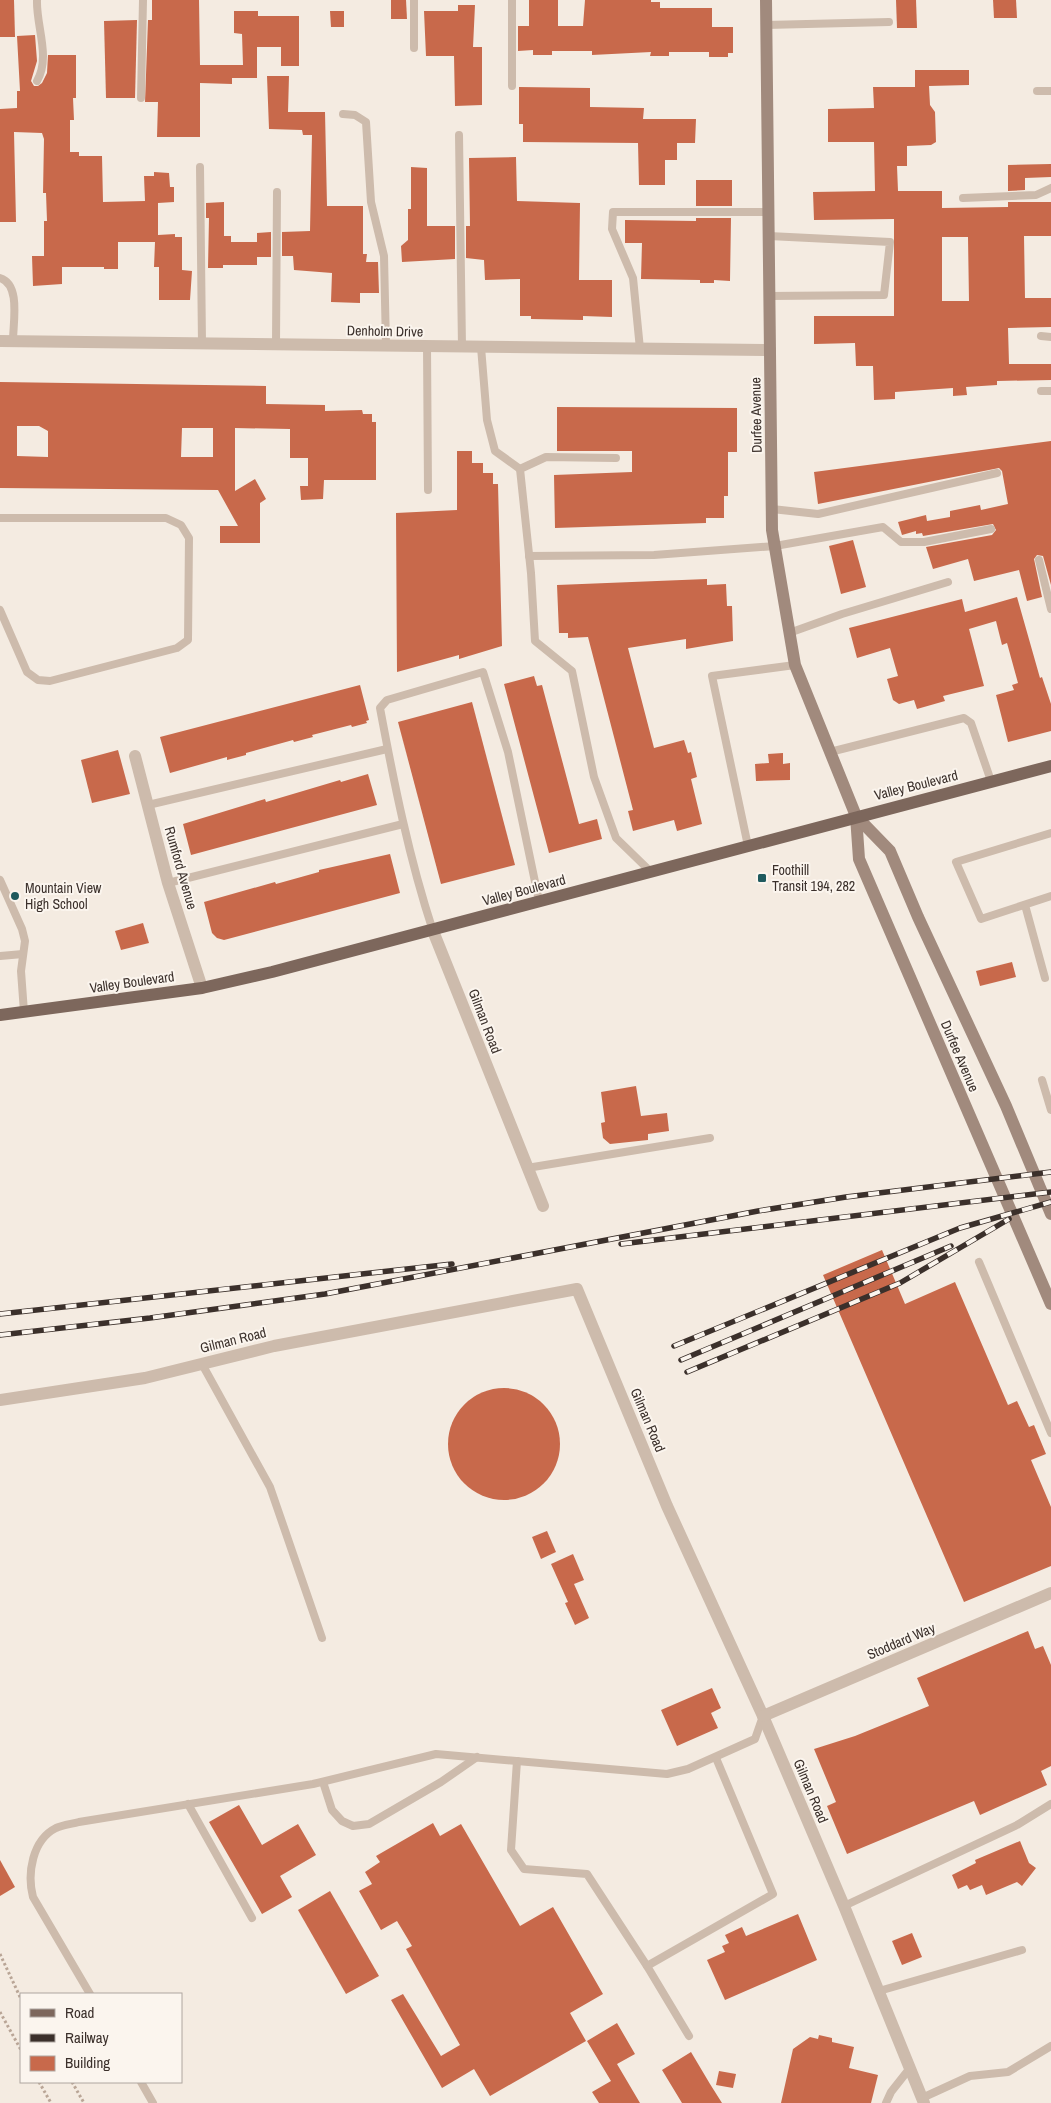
<svg xmlns="http://www.w3.org/2000/svg" width="1051" height="2103" viewBox="0 0 1051 2103" font-family="'Archivo Narrow',sans-serif">
<style>
.building{fill:#c8694b;fill-rule:evenodd}
.lines{fill:none;stroke-linecap:round;stroke-linejoin:round}
.path{stroke:#b9a596;stroke-width:3;stroke-dasharray:2.5 2.5;stroke-linecap:butt}
.service{stroke:#cdbbac;stroke-width:8}
.minor{stroke:#cdbbac;stroke-width:12}
.tertiary{stroke:#cdbbac;stroke-width:12}
.secondary{stroke:#a18a7d;stroke-width:12}
.primary{stroke:#7d675c;stroke-width:12}
.rail-casing{stroke:#3b302b;stroke-width:5.5}
.rail{stroke:#fbf5ee;stroke-width:4;stroke-dasharray:11;stroke-linecap:butt}
.poi-dot{fill:#1f5a5e;stroke:#fbf5ee;stroke-width:2}
.labels{text-anchor:middle;stroke-width:4;stroke-linejoin:round;paint-order:stroke}
.street-label{font-size:14px;fill:#3b302b;stroke:#fbf5ee}
.poi-label{font-size:14px;fill:#3b302b;stroke:#fbf5ee;text-anchor:start}
</style>
<rect width="100%" height="100%" fill="#f4ebe1"/>
<g class="building">
<polygon points="0,0 14,0 15,37 0,37"/>
<polygon points="152,0 199,0 200,65 243,65 242,34 234,33 234,11 258,11 258,16 299,16 299,66 281,66 281,47 257,47 257,78 232,78 232,84 200,83 200,137 157,137 158,102 145,102 148,20 152,20"/>
<polygon points="391,0 406,0 407,19 391,19"/>
<polygon points="529,0 558,0 558,26 583,26 585,0 651,0 651,2 660,2 660,8 712,8 712,27 733,27 733,53 728,53 728,57 709,57 709,52 669,52 669,56 650,56 651,52 592,55 592,51 552,51 552,55 533,55 533,50 518,51 518,26 529,26"/>
<polygon points="896,0 916,0 917,28 897,28"/>
<polygon points="993,0 1016,0 1017,18 994,18"/>
<polygon points="458,5 475,5 473,47 482,47 482,105 455,106 454,56 426,56 424,11 458,11"/>
<polygon points="330,11 344,11 344,27 331,27"/>
<polygon points="137,20 135,98 106,98 104,21"/>
<polygon points="35,35 37,61 31,81 34,86 38,86 42,83 47,73 48,55 76,55 76,98 73,98 74,120 70,120 70,152 79,152 79,156 102,156 103,202 145,201 144,176 154,176 154,172 169,173 170,187 174,187 174,202 158,203 158,235 175,234 175,237 182,237 182,270 192,271 190,300 159,300 159,267 154,267 155,242 118,242 118,269 104,269 104,267 62,267 62,284 33,286 32,256 44,256 44,221 47,221 46,193 43,193 44,139 42,133 14,132 16,222 0,222 0,109 17,108 17,91 20,91 17,36"/>
<path d="M915 70H969V85L929 86 930 105 935 112 936 142 931 145 907 146V166H897L898 191H942V208L1008 207V202H1051V236H1024L1025 298H1051V327L1008 328 1009 364H1051V380L997 381V385L966 387 967 395 953 396V388L895 392V399L874 400 873 366H856L855 343 814 344V316H894V219L814 220 813 192 875 191 874 142H828V109L874 108 873 87H915ZM942 237H968L969 301H942Z"/>
<polygon points="267,76 289,76 288,112 325,112 327,206 363,206 363,254 367,254 366,262 378,262 379,293 360,293 360,303 331,302 332,273 294,270 293,256 282,256 282,232 310,231 312,135 303,135 302,130 269,129"/>
<polygon points="519,87 590,88 590,107 644,108 643,119 696,119 695,143 677,143 677,160 665,160 665,185 639,185 638,143 523,142 523,124 519,124"/>
<polygon points="516,157 517,201 580,203 579,280 612,280 612,317 583,316 583,320 531,319 531,316 520,316 520,279 485,280 484,260 466,258 466,226 470,226 469,158"/>
<polygon points="1051,164 1051,177 1025,178 1025,190 1008,191 1008,165"/>
<polygon points="411,167 427,168 427,226 455,226 455,259 402,262 401,246 408,240 408,209 411,209"/>
<rect x="696" y="180" width="36" height="26"/>
<polygon points="224,202 224,236 231,236 231,242 257,242 257,233 271,232 271,257 257,257 257,265 223,265 223,268 208,268 209,218 206,218 206,203"/>
<polygon points="696,218 731,218 730,281 714,280 714,283 700,283 700,280 641,279 642,243 625,243 625,220 696,221"/>
<path d="M0 382 266 386V404L325 405V411L362 410 363 414H372V422H376V480H324L323 499 301 500 300 486H308V458H290V429L235 428V491L255 479 266 499 260 503V543H220V526H238L218 490 0 488ZM17 426H39L48 431V457L17 456ZM182 428H213V457H181Z"/>
<polygon points="557,407 737,408 737,452 728,452 728,496 724,496 724,518 706,518 706,523 555,528 554,475 632,472 632,451 557,451"/>
<polygon points="1051,441 1051,585 1043,556 1037,555 1034,559 1042,597 1027,601 1019,570 974,581 968,559 933,569 926,547 992,535 996,530 993,524 923,536 922,533 916,534 916,531 902,535 898,522 926,515 927,521 950,517 950,511 980,505 981,510 1008,504 1002,471 999,468 818,504 814,472"/>
<polygon points="457,451 472,451 472,463 483,463 483,473 493,473 493,484 498,484 502,646 459,659 459,655 397,672 396,513 457,510"/>
<polygon points="853,540 866,587 841,594 829,546"/>
<polygon points="707,579 707,585 726,584 727,606 732,606 733,641 686,649 686,639 628,648 654,748 684,740 688,753 691,752 697,777 691,779 702,824 677,831 674,820 633,831 628,811 633,810 588,637 568,638 568,633 559,633 557,585"/>
<polygon points="1017,597 1040,678 1042,677 1051,704 1051,731 1008,742 996,695 1014,690 1012,685 1018,683 1007,643 1002,645 996,621 969,629 984,686 943,696 945,701 917,709 914,700 899,704 893,700 887,679 898,676 890,648 857,658 849,628 962,599 965,612"/>
<polygon points="534,676 537,686 542,685 579,824 597,819 602,839 549,853 504,684"/>
<polygon points="360,685 369,720 366,721 367,723 352,727 351,725 312,735 313,737 294,742 293,740 246,753 246,755 227,760 227,757 170,773 160,737"/>
<polygon points="472,702 515,865 441,884 398,722"/>
<polygon points="118,750 130,794 92,803 81,760"/>
<polygon points="783,753 783,764 790,763 790,780 756,781 755,764 769,763 768,754"/>
<polygon points="368,774 377,805 191,855 183,824 265,799 266,802 340,780 341,782"/>
<polygon points="390,854 400,893 224,940 217,938 212,933 204,902 275,882 276,884 319,872 319,870"/>
<polygon points="143,923 149,943 121,950 115,931"/>
<polygon points="1012,962 1016,977 980,986 976,971"/>
<polygon points="636,1086 641,1116 667,1113 669,1131 648,1134 648,1140 610,1144 603,1138 601,1123 605,1122 601,1092"/>
<polygon points="882,1250 905,1304 955,1282 1008,1405 1017,1401 1029,1427 1034,1425 1046,1454 1031,1460 1051,1507 1051,1566 964,1602 823,1275"/>
<circle cx="504" cy="1444" r="56"/>
<polygon points="547,1531 556,1552 541,1559 532,1537"/>
<polygon points="573,1554 584,1580 574,1584 589,1618 575,1625 565,1603 568,1602 551,1564"/>
<polygon points="1028,1631 1035,1649 1043,1646 1051,1665 1051,1766 1041,1771 1047,1785 980,1815 974,1801 847,1854 827,1806 836,1802 814,1749 855,1736 929,1706 917,1678"/>
<polygon points="712,1688 721,1708 711,1713 718,1728 677,1746 661,1710"/>
<polygon points="239,1805 262,1845 298,1824 316,1855 280,1876 292,1897 262,1914 209,1822"/>
<polygon points="433,1823 440,1836 461,1824 520,1926 553,1907 603,1994 570,2013 586,2041 490,2096 474,2069 442,2088 391,2000 403,1994 441,2056 460,2045 406,1949 412,1946 397,1921 381,1930 359,1891 372,1884 365,1872 380,1862 376,1856"/>
<polygon points="1020,1841 1029,1863 1036,1868 1022,1886 1017,1882 986,1895 982,1885 970,1890 967,1885 958,1889 952,1875 976,1863 975,1860"/>
<polygon points="0,1860 15,1887 0,1896"/>
<polygon points="330,1891 379,1976 346,1994 298,1910"/>
<polygon points="798,1914 817,1960 725,2000 707,1960 725,1952 722,1946 729,1943 725,1935 742,1927 746,1936"/>
<polygon points="912,1933 922,1957 902,1965 892,1941"/>
<polygon points="617,2023 635,2054 617,2064 640,2103 599,2103 592,2092 611,2081 587,2041"/>
<polygon points="819,2035 832,2038 832,2042 854,2047 849,2068 878,2075 871,2103 781,2103 793,2049 810,2037 818,2039"/>
<polygon points="691,2052 710,2084 722,2103 682,2103 662,2070"/>
<polygon points="719,2071 736,2074 733,2088 716,2085"/>
</g>
<g class="lines">
<g class="path">
<polyline points="0,1954 21,1999"/>
<polyline points="0,2012 21,2050"/>
<polyline points="39,2082 51,2103"/>
<polyline points="72,2082 84,2103"/>
</g>
<g class="service">
<path d="M37 0C36 26 51 57 37 81"/>
<polyline points="414,0 414,48"/>
<polyline points="766,25 889,22"/>
<polyline points="512,86 512,0"/>
<polyline points="1037,91 1051,91"/>
<polyline points="141,98 143,0"/>
<polyline points="343,114 355,115 366,122 371,202 384,256 386,346"/>
<polyline points="459,135 462,347"/>
<polyline points="200,167 202,343"/>
<polyline points="963,198 1036,195 1051,188"/>
<polyline points="769,236 890,242 884,295 769,296"/>
<path d="M0 278C21 284 13 323 13 341"/>
<polyline points="1041,336 1051,337"/>
<polyline points="276,344 277,192"/>
<polyline points="427,346 428,490"/>
<polyline points="481,347 487,420 495,451 520,469"/>
<polyline points="640,349 633,278 612,229 613,212 768,212"/>
<polyline points="1041,391 1051,391"/>
<polyline points="616,458 546,457 520,469 531,573 535,641 572,671 594,777 616,838 651,872"/>
<polyline points="772,509 818,514 997,473"/>
<polyline points="0,518 166,518 181,525 189,538 188,640 177,648 50,681 38,680 27,672 0,610"/>
<polyline points="529,556 654,555 775,546 883,527 901,542 924,542 991,529"/>
<polyline points="1039,560 1051,609"/>
<polyline points="789,633 842,614 948,582"/>
<polyline points="830,752 964,718 971,723 991,781"/>
<polyline points="148,805 387,749"/>
<polyline points="1051,833 956,862 981,919 1051,896"/>
<polyline points="748,846 712,676 795,665"/>
<polyline points="0,880 22,929 25,941 21,971 24,1012"/>
<polyline points="168,883 403,824"/>
<polyline points="1025,905 1045,978"/>
<path d="M433 931C409 858 394 783 380 708L387 700 483 672 508 752 539 901"/>
<polyline points="0,956 23,954"/>
<polyline points="1042,1080 1051,1110"/>
<polyline points="527,1168 710,1138"/>
<polyline points="979,1262 1051,1433"/>
<polyline points="202,1364 270,1487 322,1638"/>
<polyline points="517,1761 511,1850 524,1869 587,1874 647,1966"/>
<polyline points="323,1782 332,1810 342,1821 353,1826 369,1824 441,1782 477,1757"/>
<polyline points="188,1804 252,1918"/>
<polyline points="844,1906 1017,1825 1051,1804"/>
<polyline points="879,1991 1022,1950"/>
<path d="M90 1994 33 1897C27 1874 32 1840 56 1828 63 1825 72 1824 79 1822L313 1784 436 1754 667 1774 688 1769 755 1739 763 1716"/>
<polyline points="689,2036 647,1966 773,1894 716,1758"/>
<polyline points="141,2082 153,2103"/>
<polyline points="922,2098 970,2076 1008,2072 1051,2046"/>
<polyline points="886,2103 891,2092 910,2068"/>
</g>
<g class="minor">
<polyline points="135,756 168,883 202,988"/>
<polyline points="433,931 543,1206"/>
<polyline points="0,1400 145,1378 274,1346 577,1289 667,1506 763,1716 844,1906 924,2103"/>
<polyline points="763,1716 1051,1593"/>
</g>
<polyline class="tertiary" points="0,341 770,350"/>
<g class="secondary">
<polyline points="766,0 772,530 795,665 856,816 859,859 1051,1304"/>
<polyline points="856,816 890,851 918,917 1006,1106 1051,1214"/>
</g>
<polyline class="primary" points="0,1015 202,988 272,972 1051,766"/>
<defs>
<g id="rail">
<polyline points="621,1244 1051,1192"/>
<polyline points="0,1314 452,1264"/>
<polyline points="0,1335 150,1318 325,1294 758,1211 846,1197 1051,1172"/>
<polyline points="674,1346 960,1228 1051,1202"/>
<polyline points="681,1360 951,1246"/>
<polyline points="687,1372 900,1283 1009,1219"/>
</g>
</defs>
<use href="#rail" class="rail-casing"/>
<use href="#rail" class="rail"/>
</g>
<g class="poi-dot">
<rect x="757" y="873" width="10" height="10" rx="2.5"/>
<circle cx="15" cy="896" r="5"/>
</g>
<g class="labels">
<g class="street-label">
<text transform="translate(385 331) rotate(1)" y="5">Denholm Drive</text>
<text transform="translate(756 415) rotate(-91)" y="5">Durfee Avenue</text>
<text transform="translate(916 785) rotate(-14)" y="5">Valley Boulevard</text>
<text transform="translate(181 868) rotate(74)" y="5">Rumford Avenue</text>
<text transform="translate(524 890) rotate(-15)" y="5">Valley Boulevard</text>
<text transform="translate(132 982) rotate(-8)" y="5">Valley Boulevard</text>
<text transform="translate(485 1021) rotate(69)" y="5">Gilman Road</text>
<text transform="translate(960 1056) rotate(67)" y="5">Durfee Avenue</text>
<text transform="translate(233 1340) rotate(-14)" y="5">Gilman Road</text>
<text transform="translate(648 1420) rotate(67)" y="5">Gilman Road</text>
<text transform="translate(901 1641) rotate(-23)" y="5">Stoddard Way</text>
<text transform="translate(811 1791) rotate(67)" y="5">Gilman Road</text>
</g>
<g class="poi-label">
<text x="772" y="875">Foothill<tspan x="772" dy="16">Transit 194, 282</tspan></text>
<text x="25" y="893">Mountain View<tspan x="25" dy="16">High School</tspan></text>
</g>
</g>
<rect x="20" y="1993" width="162" height="90" fill="#fbf5ee" stroke="#aea6a0"/>
<rect x="30" y="2009" width="25" height="8" fill="#7d675c" stroke="#aea6a0"/>
<text x="65" y="2018" font-size="15" fill="#3b302b">Road</text>
<rect x="30" y="2034" width="25" height="8" fill="#3b302b" stroke="#aea6a0"/>
<text x="65" y="2043" font-size="15" fill="#3b302b">Railway</text>
<rect x="30" y="2056" width="25" height="15" fill="#c8694b" stroke="#aea6a0"/>
<text x="65" y="2068" font-size="15" fill="#3b302b">Building</text>
</svg>
